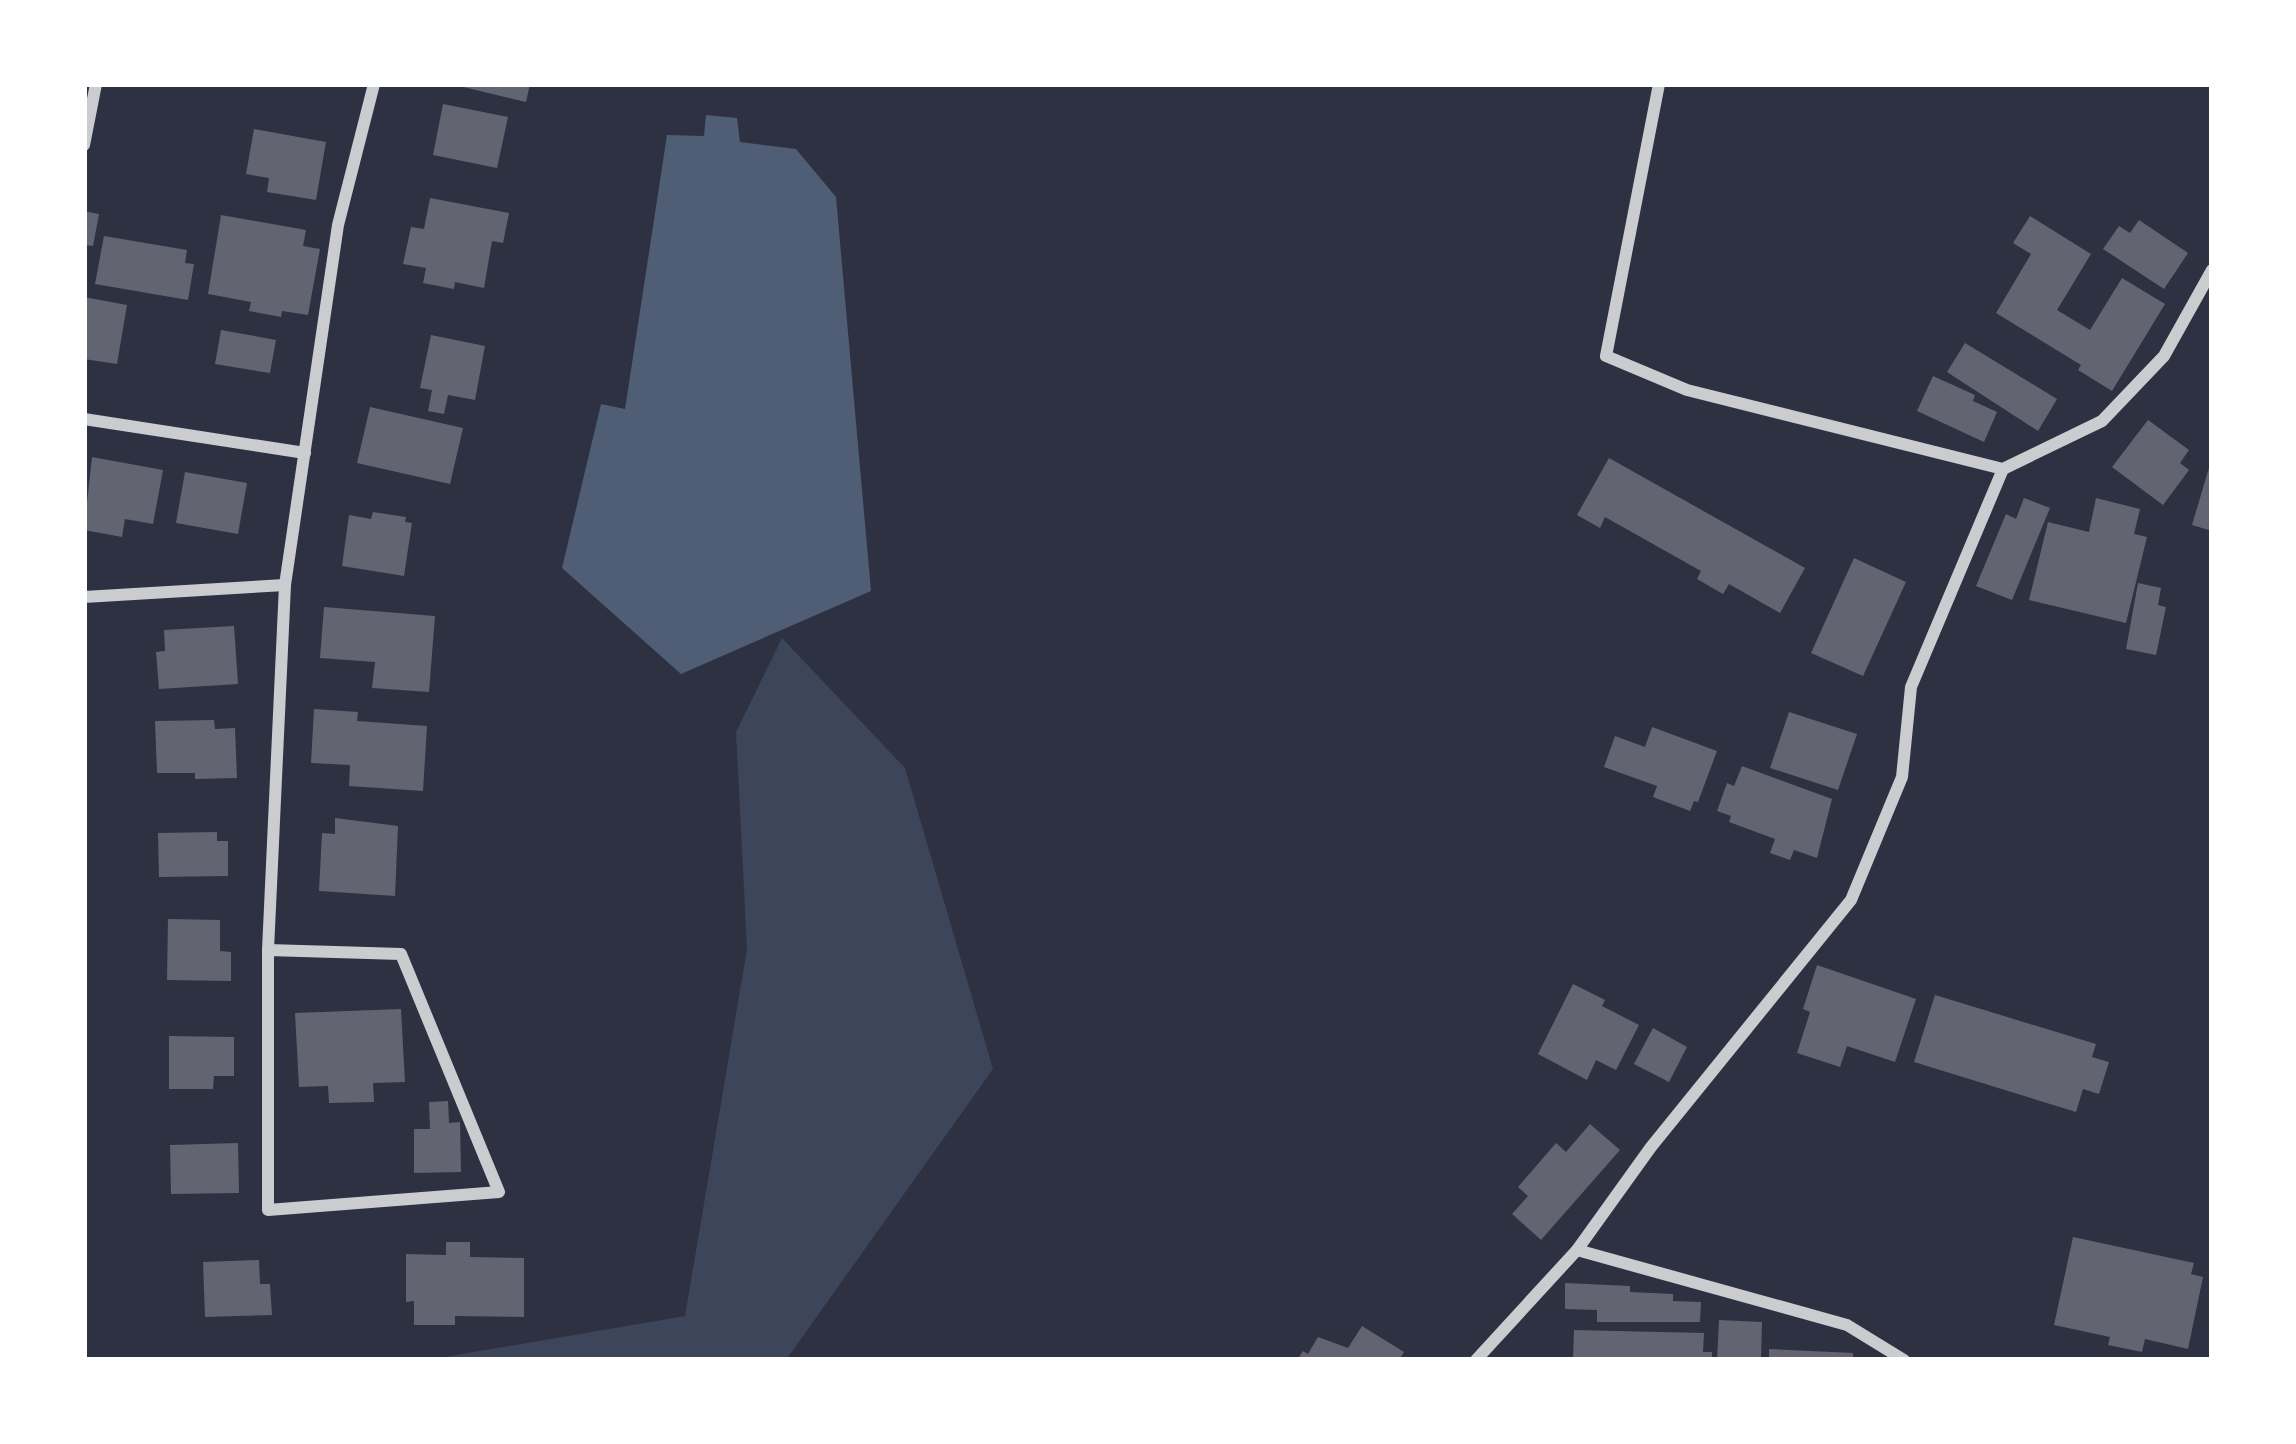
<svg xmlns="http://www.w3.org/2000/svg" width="2296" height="1444" viewBox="0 0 2296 1444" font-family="'Varela Round',sans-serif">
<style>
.green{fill:#3c4559}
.water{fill:#4f5d75}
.building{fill:#626471}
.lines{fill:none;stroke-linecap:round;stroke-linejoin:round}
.minor{stroke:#caccd0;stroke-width:12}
</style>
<rect width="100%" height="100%" fill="#2d3142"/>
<polygon class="green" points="782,638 905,768 993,1069 786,1360 427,1360 685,1316 747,949 736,732"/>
<polygon class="water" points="706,115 737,118 740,142 796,149 836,197 871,591 681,674 562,568 601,404 625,409 667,135 704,136"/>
<g class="building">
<polygon points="451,84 530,84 526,102"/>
<polygon points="443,104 508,117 497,168 433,155"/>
<polygon points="254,129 326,142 316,200 267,192 269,178 246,174"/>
<polygon points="430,198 509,213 503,243 492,241 484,288 455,282 454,289 423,283 426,268 403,264 411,227 424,229"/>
<polygon points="84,211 99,214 93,246 84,245"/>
<polygon points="221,215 306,230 303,246 320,249 308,315 282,311 281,317 249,311 251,302 208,294"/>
<polygon points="2030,216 2091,254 2057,310 2090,330 2122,278 2165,304 2112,391 2078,370 2081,365 1996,313 2031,254 2013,243"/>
<polygon points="2139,220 2188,253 2164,289 2103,249 2119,226 2130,233"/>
<polygon points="104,236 187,250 185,263 194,264 188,300 95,284"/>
<polygon points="84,297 127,305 117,364 84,359"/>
<polygon points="221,330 276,340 270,373 215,364"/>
<polygon points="431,335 485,346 475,400 448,395 444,414 428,411 432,390 420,388"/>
<polygon points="1965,343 2057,399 2038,431 1947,372"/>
<polygon points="1933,376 1975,395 1973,401 1997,412 1984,442 1917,411"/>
<polygon points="370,407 463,428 450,484 357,463"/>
<polygon points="2148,420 2189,450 2180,463 2189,470 2163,505 2112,467"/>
<polygon points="92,457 163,470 153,524 125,519 122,537 84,530"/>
<polygon points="1609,458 1805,568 1780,613 1729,584 1723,594 1697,579 1701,571 1605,517 1600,528 1577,515"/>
<polygon points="2211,461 2212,461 2212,531 2192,525"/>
<polygon points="185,472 247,483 238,534 176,523"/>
<polygon points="2024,498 2050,508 2012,600 1976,586 2006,514 2016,519"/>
<polygon points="2096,498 2140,509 2134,534 2147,537 2126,623 2029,600 2048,522 2089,532"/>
<polygon points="373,512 406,517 405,522 412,523 404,576 342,566 349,515 371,519"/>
<polygon points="1854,558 1906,582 1863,676 1811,653"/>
<polygon points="2138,583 2161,588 2158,605 2166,607 2156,655 2126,649"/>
<polygon points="324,607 435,616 429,692 372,688 375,662 320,658"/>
<polygon points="234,626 238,684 159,689 156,652 165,651 164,630"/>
<polygon points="314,709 358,712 357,721 427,726 423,791 349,786 350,765 311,763"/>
<polygon points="1789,712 1857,734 1838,790 1770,768"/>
<polygon points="214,720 215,729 235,728 237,778 195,779 195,773 157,773 155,721"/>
<polygon points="1652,727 1717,751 1698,802 1694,801 1690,811 1653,797 1657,786 1604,767 1615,736 1645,747"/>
<polygon points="1742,766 1832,799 1817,858 1794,850 1790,860 1770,853 1775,839 1729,822 1731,816 1717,811 1727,783 1734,786"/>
<polygon points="335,818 398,826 395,896 319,891 322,833 335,834"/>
<polygon points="217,832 217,841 228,841 228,876 159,877 158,833"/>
<polygon points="168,919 220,920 220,951 231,952 231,981 167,980"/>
<polygon points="1817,965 1916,999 1895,1062 1847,1046 1840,1067 1797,1053 1810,1012 1803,1009"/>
<polygon points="1573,984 1605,1000 1602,1006 1639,1025 1616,1070 1596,1060 1587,1080 1538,1054"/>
<polygon points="1935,995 2096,1044 2092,1057 2109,1062 2099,1094 2083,1089 2076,1112 1914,1062"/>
<polygon points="401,1009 405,1082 373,1083 374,1102 329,1103 328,1086 299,1087 295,1013"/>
<polygon points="1653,1028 1687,1047 1669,1082 1634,1064"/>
<polygon points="169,1036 234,1037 234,1076 214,1076 213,1089 169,1089"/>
<polygon points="448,1101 449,1123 460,1122 461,1172 414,1173 414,1129 430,1129 429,1102"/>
<polygon points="1590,1124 1620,1150 1541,1240 1512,1214 1528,1196 1518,1187 1556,1143 1566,1152"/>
<polygon points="238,1143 239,1193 171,1194 170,1145"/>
<polygon points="2073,1237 2194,1263 2191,1274 2203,1277 2188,1349 2145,1339 2142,1352 2108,1345 2110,1337 2054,1325"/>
<polygon points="446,1242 470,1242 470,1257 524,1258 524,1317 455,1316 455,1325 414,1325 414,1301 406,1302 406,1254 446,1255"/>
<polygon points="259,1260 260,1284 270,1284 272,1315 205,1317 203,1262"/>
<polygon points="1565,1283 1630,1286 1630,1292 1673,1294 1673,1301 1701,1302 1700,1322 1597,1322 1597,1310 1565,1309"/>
<polygon points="1719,1320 1762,1322 1761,1360 1717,1360"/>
<polygon points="1362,1326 1404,1352 1399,1360 1297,1360 1303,1351 1308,1354 1318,1337 1348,1348"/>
<polygon points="1574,1330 1704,1333 1703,1352 1712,1352 1712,1360 1573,1360"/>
<polygon points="1769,1349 1853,1353 1853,1360 1769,1360"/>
</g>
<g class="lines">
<g class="minor">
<polyline points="1659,84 1606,356 1687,390 2003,469 2102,421 2164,356 2212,270"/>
<polyline points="84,145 96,84"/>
<polyline points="84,419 305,453"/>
<polyline points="84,597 285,585"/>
<polygon points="268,950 401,954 499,1192 268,1210"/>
<polyline points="268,950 285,585 338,225 374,84"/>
<polyline points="1577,1250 1847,1325 1904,1360"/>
<polyline points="1476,1360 1577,1250 1651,1147 1851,900 1902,777 1911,687 2003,469"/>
</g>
</g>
<rect width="2296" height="1444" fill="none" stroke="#ffffff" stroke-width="174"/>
</svg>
